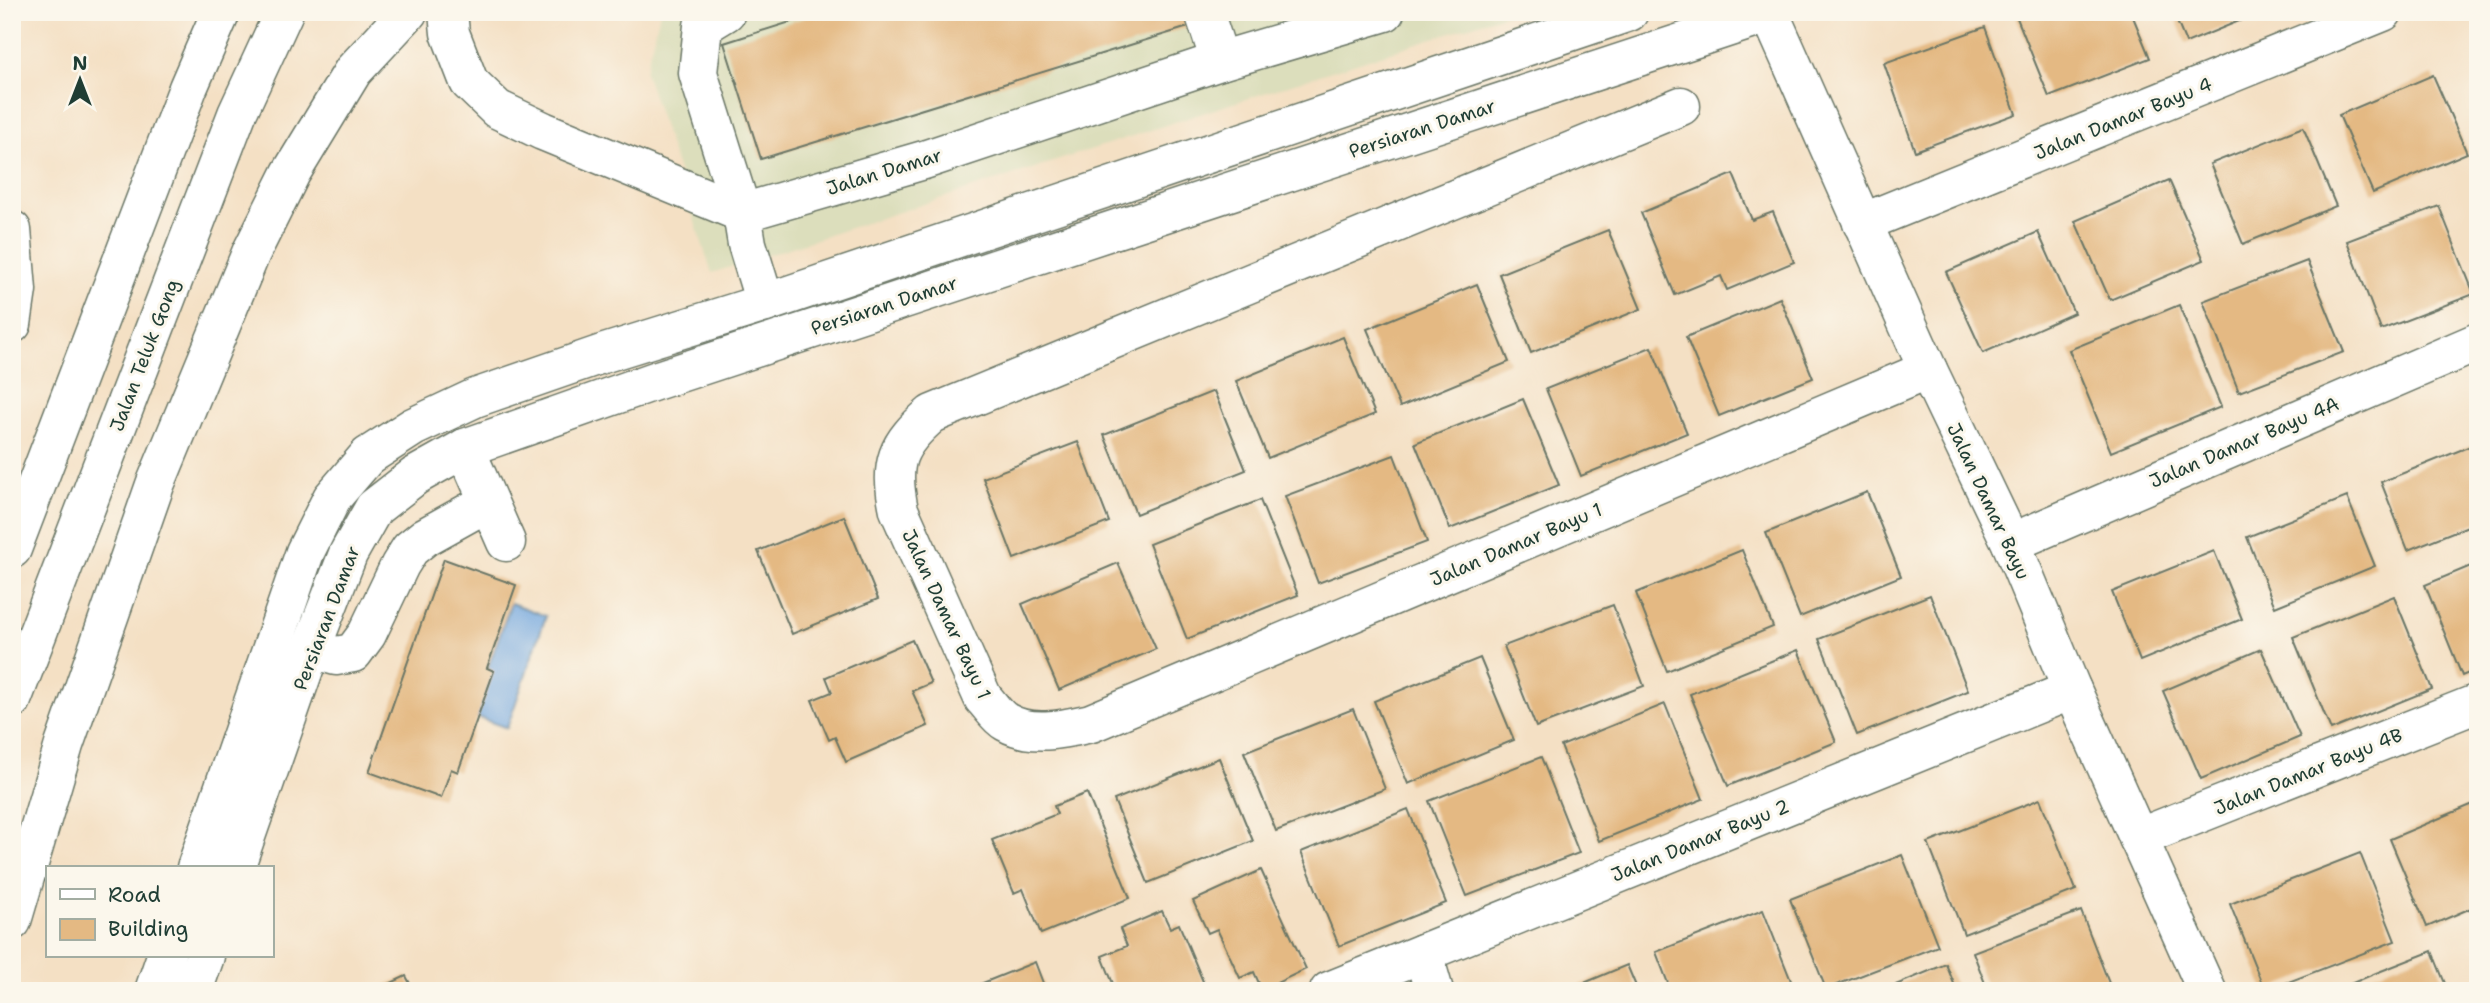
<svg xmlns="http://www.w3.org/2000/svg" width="2490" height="1003" viewBox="0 0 2490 1003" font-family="'Shantell Sans',sans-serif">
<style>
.built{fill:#dcdebc}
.water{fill:#72a6de;stroke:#487289;stroke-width:2}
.building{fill:#e4b983}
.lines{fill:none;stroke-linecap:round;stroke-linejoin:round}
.minor-casing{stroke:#6a7666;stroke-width:41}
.major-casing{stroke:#6a7666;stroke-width:41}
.minor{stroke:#fff;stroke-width:38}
.major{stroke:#fff;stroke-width:38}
.labels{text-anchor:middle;stroke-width:6;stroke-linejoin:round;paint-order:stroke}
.street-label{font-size:19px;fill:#1f3d34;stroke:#fbf7ec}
</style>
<rect width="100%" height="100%" fill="#fbf7ec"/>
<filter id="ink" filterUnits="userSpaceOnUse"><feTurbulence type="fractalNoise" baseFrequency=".0143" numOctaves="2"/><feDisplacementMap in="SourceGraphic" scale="14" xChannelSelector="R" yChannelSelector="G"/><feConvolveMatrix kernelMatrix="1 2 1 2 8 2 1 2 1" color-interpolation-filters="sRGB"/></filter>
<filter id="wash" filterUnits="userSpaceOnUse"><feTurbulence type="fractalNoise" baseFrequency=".00686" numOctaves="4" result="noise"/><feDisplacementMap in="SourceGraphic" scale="28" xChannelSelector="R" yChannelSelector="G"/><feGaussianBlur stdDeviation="1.57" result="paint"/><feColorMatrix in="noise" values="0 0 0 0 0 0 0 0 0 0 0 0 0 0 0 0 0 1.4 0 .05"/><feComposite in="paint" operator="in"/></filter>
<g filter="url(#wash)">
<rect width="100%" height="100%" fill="#f4e0c4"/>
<polygon class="built" points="660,12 1513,12 712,273 645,72"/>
<polygon class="water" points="511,603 546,616 507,728 471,715"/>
<g id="blocks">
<g class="building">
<polygon points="822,12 1194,12 1198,24 761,159 724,43"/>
<polygon points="2017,12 2131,12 2150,58 2049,97 2015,13"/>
<polygon points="2173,12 2261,12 2186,43"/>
<polygon points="1985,27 2016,114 1915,151 1884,63"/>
<polygon points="2433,75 2467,153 2373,193 2339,115"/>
<polygon points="2303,127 2336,206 2243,244 2210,164"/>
<polygon points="1733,174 1752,220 1773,212 1794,262 1727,290 1721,276 1675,295 1641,213"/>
<polygon points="2169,180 2204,260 2110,300 2075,221"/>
<polygon points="2439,206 2474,294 2381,330 2347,241"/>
<polygon points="1608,230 1641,309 1531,353 1499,274"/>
<polygon points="2038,232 2074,313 1983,353 1946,272"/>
<polygon points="2307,261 2344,352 2239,392 2203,301"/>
<polygon points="1477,284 1509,362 1400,407 1367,329"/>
<polygon points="1780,298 1813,378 1719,416 1686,337"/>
<polygon points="2179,305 2221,407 2111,452 2069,350"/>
<polygon points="1343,337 1375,414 1268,458 1236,381"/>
<polygon points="1651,347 1687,433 1581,476 1546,389"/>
<polygon points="1214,391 1246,470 1136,514 1104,435"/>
<polygon points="1523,399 1559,485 1450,529 1415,443"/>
<polygon points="1078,442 1109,522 1014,559 983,478"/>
<polygon points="2478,443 2478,522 2408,550 2381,482"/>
<polygon points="1394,455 1427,542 1318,583 1285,496"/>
<polygon points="1867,492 1901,576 1800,617 1766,533"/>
<polygon points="2347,497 2375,566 2275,607 2247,537"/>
<polygon points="1260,500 1298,595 1187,639 1149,544"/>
<polygon points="844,516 878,599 792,634 758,551"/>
<polygon points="1742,550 1773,627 1667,671 1636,593"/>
<polygon points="2214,551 2242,619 2140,661 2112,592"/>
<polygon points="444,559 516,585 487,668 494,671 458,772 451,769 441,798 369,772"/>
<polygon points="1118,563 1156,649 1059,690 1022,604"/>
<polygon points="2478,563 2478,669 2462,676 2425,585"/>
<polygon points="1930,595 1968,691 1857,735 1819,639"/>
<polygon points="2394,596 2432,689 2331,730 2293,637"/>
<polygon points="1613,605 1644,686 1536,727 1504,646"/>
<polygon points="912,640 931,683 912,691 928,726 846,762 835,737 829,740 812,700 832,692 826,677"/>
<polygon points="2261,649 2300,737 2201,779 2163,691"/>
<polygon points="1798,650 1836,742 1728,786 1690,694"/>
<polygon points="1480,658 1514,740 1408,784 1374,701"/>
<polygon points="1665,704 1703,799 1599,841 1561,746"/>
<polygon points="1353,709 1385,789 1276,831 1244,752"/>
<polygon points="1541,757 1579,853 1467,896 1429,801"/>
<polygon points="1219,758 1253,841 1148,883 1114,800"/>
<polygon points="1087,793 1130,898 1041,934 1023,889 1014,893 992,840 1057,814 1054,806"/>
<polygon points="2040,799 2076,890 1964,934 1928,843"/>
<polygon points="2478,802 2478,905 2427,927 2390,839"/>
<polygon points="1408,809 1446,903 1339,946 1301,852"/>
<polygon points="2360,853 2395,941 2265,991 2230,904"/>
<polygon points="1902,855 1938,946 1826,989 1790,899"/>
<polygon points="1261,870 1306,969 1262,990 1254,972 1240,978 1217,929 1208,933 1193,901"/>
<polygon points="1763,910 1795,991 1671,991 1656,952"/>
<polygon points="1162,911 1170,928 1179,924 1207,991 1116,991 1102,956 1127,946 1120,929"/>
<polygon points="2081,911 2112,991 1988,991 1973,952"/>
<polygon points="2432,951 2448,991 2334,991 2376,973"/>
<polygon points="1035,962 1046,991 963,991"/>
<polygon points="1946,964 1957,991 1883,991 1891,987"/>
<polygon points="1627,965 1638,991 1565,991"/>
<polygon points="406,976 414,991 374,991"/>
</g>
</g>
</g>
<g filter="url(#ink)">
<use href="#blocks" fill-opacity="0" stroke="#6a7666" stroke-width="2"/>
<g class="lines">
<defs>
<g id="minor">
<polyline points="448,12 450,33 469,82 497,109 543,131 742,213 924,160 1220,61 1385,12"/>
<polyline points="726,12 703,26 698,73 742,213 747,244 765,303"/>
<polyline points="1204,12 1220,61"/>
<polyline points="1769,12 1928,370 2011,543 2072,690 2207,991"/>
<path d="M1681 106 932 414C896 445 889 463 899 510L983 698C990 705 997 717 1006 722 1032 737 1064 729 1091 723L1928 370"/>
<polyline points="1862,223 2383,12"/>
<polyline points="465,448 506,542"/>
<polyline points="2011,543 2478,342"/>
<polyline points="311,649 336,656 353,653 367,634 400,565 410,549 425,537 488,502"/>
<polyline points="2138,838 2478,703"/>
<polyline points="196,868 305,552 332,498 368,456 413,427 475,398 605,353 765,303 1629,12"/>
<polyline points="235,868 311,649 348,554 374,508 415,476 465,448 655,381 1775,12"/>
<polyline points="1423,953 1434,991"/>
<polyline points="154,991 166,956"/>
<polyline points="193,991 205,956"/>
<polyline points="1329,991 2072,690"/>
</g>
<g id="major">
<polyline points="12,230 17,290 12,324"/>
<polyline points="12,549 188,88 221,12"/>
<polyline points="12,700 237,114 284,12"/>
<polyline points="12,921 64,745 155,485 251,253 291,173 353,71 408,12"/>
</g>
</defs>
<use href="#minor" class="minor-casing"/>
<use href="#major" class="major-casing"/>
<use href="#minor" class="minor"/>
<use href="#major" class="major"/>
</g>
</g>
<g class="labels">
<g class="street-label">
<text transform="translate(2123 118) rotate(-22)" y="7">Jalan Damar Bayu 4</text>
<text transform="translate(1422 128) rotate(-18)" y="7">Persiaran Damar</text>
<text transform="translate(884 171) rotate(-17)" y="7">Jalan Damar</text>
<text transform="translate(884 305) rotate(-18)" y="7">Persiaran Damar</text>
<text transform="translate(144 355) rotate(-69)" y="7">Jalan Teluk Gong</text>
<text transform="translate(2244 442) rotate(-23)" y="7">Jalan Damar Bayu 4A</text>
<text transform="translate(1989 501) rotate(65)" y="7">Jalan Damar Bayu</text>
<text transform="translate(1516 544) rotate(-23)" y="7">Jalan Damar Bayu 1</text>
<text transform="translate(947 614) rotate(65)" y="7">Jalan Damar Bayu 1</text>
<text transform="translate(326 618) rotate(-69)" y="7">Persiaran Damar</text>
<text transform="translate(2308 771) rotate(-22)" y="7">Jalan Damar Bayu 4B</text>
<text transform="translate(1700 840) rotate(-22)" y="7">Jalan Damar Bayu 2</text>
</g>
</g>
<rect width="2490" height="1003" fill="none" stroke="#fbf7ec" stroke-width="42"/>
<rect x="46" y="866" width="228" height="91" fill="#fbf7ec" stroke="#a3ada2" stroke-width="2"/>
<rect x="60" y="889" width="35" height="10" fill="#ffffff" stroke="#a3ada2" stroke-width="2"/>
<text x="108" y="902" font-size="21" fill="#1f3d34">Road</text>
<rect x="60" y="919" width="35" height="21" fill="#e4b983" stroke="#a3ada2" stroke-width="2"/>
<text x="108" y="936" font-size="21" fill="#1f3d34">Building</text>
<g transform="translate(80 80)" stroke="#fbf7ec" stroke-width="5" paint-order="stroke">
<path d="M0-5L12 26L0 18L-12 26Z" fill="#1f3d34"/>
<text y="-10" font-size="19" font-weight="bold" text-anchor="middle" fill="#1f3d34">N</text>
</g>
</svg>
